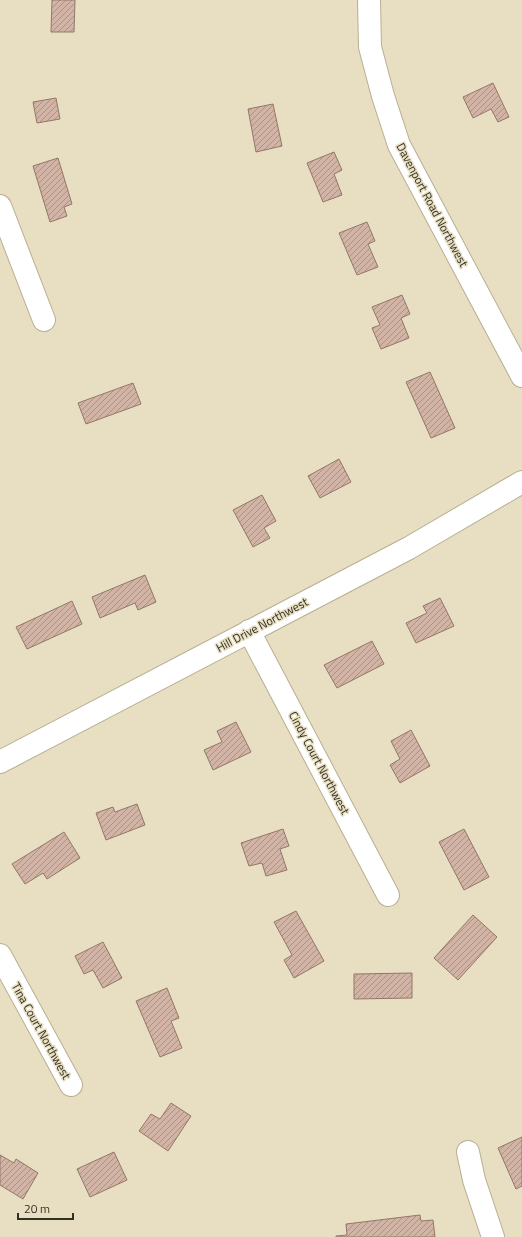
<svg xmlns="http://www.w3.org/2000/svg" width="522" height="1237" viewBox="0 0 522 1237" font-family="'Titillium Web',sans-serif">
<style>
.building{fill:url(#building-hatch);stroke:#927769}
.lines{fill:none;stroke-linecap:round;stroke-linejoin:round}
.minor-casing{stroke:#b8af93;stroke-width:24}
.minor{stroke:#fff;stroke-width:22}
.labels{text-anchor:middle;stroke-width:3;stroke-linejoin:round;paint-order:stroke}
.street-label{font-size:12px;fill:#322f24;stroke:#e8dfc2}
</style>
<defs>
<pattern id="building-hatch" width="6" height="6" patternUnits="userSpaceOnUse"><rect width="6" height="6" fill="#d1b4a5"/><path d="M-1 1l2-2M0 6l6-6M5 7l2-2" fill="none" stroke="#aa9386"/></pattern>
</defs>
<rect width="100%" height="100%" fill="#e8dfc2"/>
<g class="building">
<polygon points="52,0 75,0 74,32 51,32"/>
<polygon points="493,83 509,117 498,122 491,109 473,118 463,97"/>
<polygon points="56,98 60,119 37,123 33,102"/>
<polygon points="273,104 282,146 256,152 248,109"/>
<polygon points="334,152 342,170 334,174 342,195 323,202 307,163"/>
<polygon points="58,158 72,204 64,207 67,216 50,222 33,166"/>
<polygon points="367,222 375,241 368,244 378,267 357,275 339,233"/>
<polygon points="402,295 410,314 401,318 409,338 381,349 372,328 380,325 372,307"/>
<polygon points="430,372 455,428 431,438 406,382"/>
<polygon points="133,383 141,404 86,424 78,403"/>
<polygon points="339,459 351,482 320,498 308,476"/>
<polygon points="262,495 276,521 264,528 270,538 253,547 233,510"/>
<polygon points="145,575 156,602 138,610 135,603 100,618 92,597"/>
<polygon points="440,598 454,626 416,643 406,623 427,613 423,606"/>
<polygon points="72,601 82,624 27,649 16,627"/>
<polygon points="372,641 384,664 337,688 324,665"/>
<polygon points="236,722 251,752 213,770 204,750 222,742 217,731"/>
<polygon points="411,730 430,766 400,783 390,765 400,759 391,741"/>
<polygon points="137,804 145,825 106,840 96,813 113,807 115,812"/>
<polygon points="283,829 289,846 280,849 287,870 266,876 262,863 249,866 241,843"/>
<polygon points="464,829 489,877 464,890 439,842"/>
<polygon points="64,832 80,858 47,879 43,873 25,884 12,864"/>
<polygon points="296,911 324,961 294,978 284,960 292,955 274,922"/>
<polygon points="473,915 497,937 458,980 434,958"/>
<polygon points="103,942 122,978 103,988 93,970 84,974 75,956"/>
<polygon points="412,973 412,998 354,999 354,974"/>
<polygon points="167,988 179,1018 171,1021 182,1048 160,1057 136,1001"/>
<polygon points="171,1103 191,1116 168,1151 139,1131 151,1114 160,1119"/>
<polygon points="522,1137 522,1186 516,1189 498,1148"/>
<polygon points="114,1152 127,1180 90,1197 77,1169"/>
<polygon points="0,1155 14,1163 16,1159 38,1173 23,1199 0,1185"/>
<polygon points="420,1215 421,1221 433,1220 435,1237 336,1237 336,1236 347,1235 346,1224"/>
</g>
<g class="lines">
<defs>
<g id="minor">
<polyline points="369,0 370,47 383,96 399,145 522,376"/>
<polyline points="0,206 44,320"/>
<polyline points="249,631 388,895"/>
<polyline points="0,762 409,548 522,482"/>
<polyline points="0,955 71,1085"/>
<polyline points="468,1152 474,1180 493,1237"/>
</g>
</defs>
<use href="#minor" class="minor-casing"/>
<use href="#minor" class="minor"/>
</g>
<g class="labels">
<g class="street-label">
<text transform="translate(432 205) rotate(62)" y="4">Davenport Road Northwest</text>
<text transform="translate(262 625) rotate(-28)" y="4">Hill Drive Northwest</text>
<text transform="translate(319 763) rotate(62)" y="4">Cindy Court Northwest</text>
<text transform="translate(41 1031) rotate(61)" y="4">Tina Court Northwest</text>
</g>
</g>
<path d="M18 1213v6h55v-6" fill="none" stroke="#322f24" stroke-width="2"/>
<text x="24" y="1213" font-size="12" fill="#322f24" stroke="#e8dfc2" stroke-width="3" paint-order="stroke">20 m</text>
</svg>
